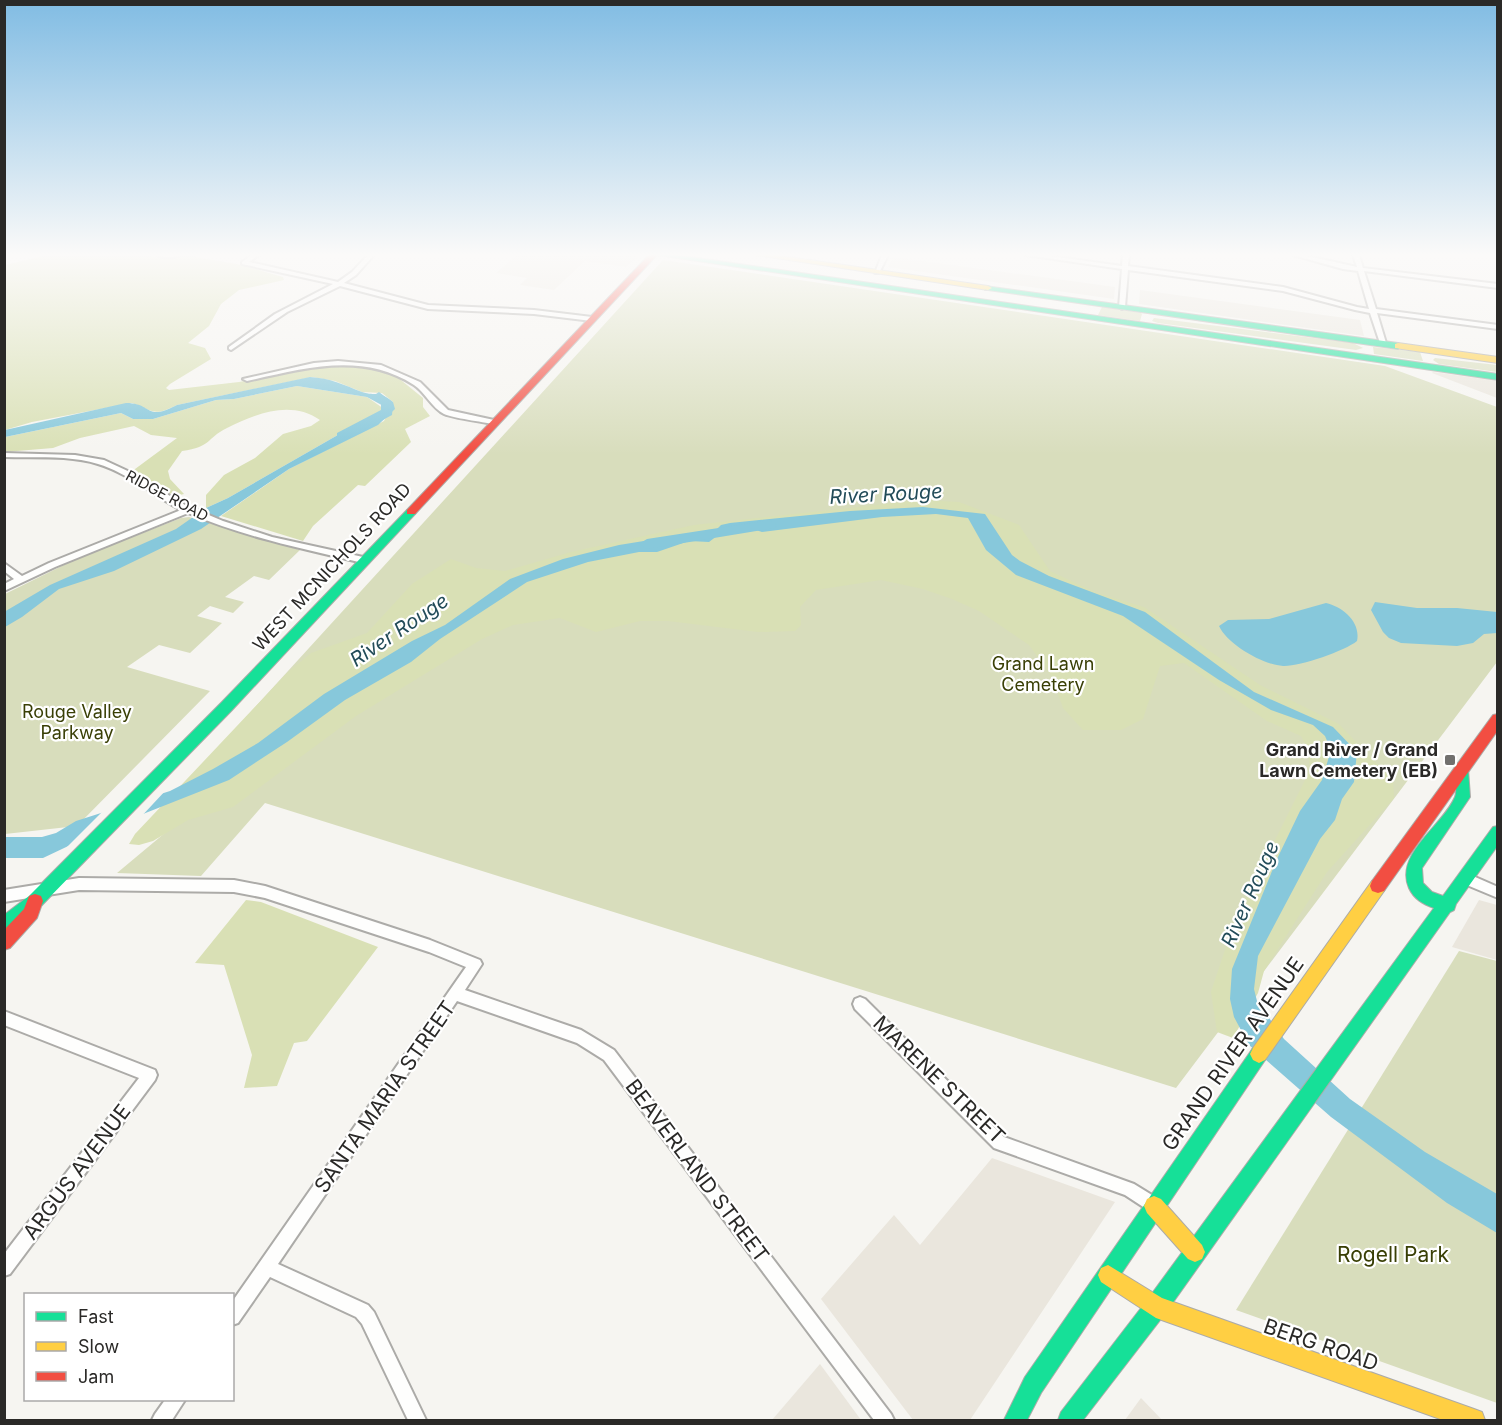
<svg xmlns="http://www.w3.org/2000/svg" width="1502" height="1425" viewBox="0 0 1502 1425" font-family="Inter,sans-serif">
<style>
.built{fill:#eae6dd}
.green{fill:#d8ddbc}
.forest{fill:#d9e0b5}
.water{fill:#87c8db}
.pier{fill:#f6f5f1}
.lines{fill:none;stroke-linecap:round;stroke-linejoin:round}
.river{fill:#87c8db;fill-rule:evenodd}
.street-casing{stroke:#acaba8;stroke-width:4}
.fast-casing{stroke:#acaba8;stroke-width:2}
.slow-casing{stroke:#acaba8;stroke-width:2}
.jam-casing{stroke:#acaba8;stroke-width:2}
.street{fill:#fefefd;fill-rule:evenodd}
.fast{fill:#16e098;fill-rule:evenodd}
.slow{fill:#ffcf43;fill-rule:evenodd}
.jam{fill:#f24e42;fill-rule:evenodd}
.poi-dot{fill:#71706e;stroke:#fff;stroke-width:2}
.labels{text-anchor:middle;stroke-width:4.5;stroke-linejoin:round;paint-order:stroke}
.far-street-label{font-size:15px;fill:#2a2927;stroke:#fff}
.street-label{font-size:18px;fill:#2a2927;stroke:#fff}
.park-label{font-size:18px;fill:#393f05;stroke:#fff}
.poi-label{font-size:18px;font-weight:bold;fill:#2a2927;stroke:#fff;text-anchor:end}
.water-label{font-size:20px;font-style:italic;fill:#234c59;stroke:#fff}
.near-street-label{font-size:21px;fill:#2a2927;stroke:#fff}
.near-park-label{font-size:21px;fill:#393f05;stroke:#fff}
</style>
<rect width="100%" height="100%" fill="#f6f5f1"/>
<g class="built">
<polygon points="517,255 628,255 637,256 626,267 585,261 554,290 520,285 527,278 496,273"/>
<polygon points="893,257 1115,287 1114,299 888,267"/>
<polygon points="1140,290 1360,320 1364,336 1139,304"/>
<polygon points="1433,372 1497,381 1497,398 1432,373"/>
<polygon points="1479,900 1497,905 1497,960 1452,947"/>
<polygon points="992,1158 1115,1202 970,1420 913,1420 821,1299 894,1215 920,1245"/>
<polygon points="820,1364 861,1420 772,1420"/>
<polygon points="1141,1398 1162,1420 1125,1420"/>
</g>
<g class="green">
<polygon points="663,260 1385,366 1497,407 1497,662 1176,1088 265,803 201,876 117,873 184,817 185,784"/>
<polygon points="1102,307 1141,313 1142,314 1140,321 1098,315"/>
<polygon points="1154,318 1353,343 1363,348 1356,350 1158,323 1152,321"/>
<polygon points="1373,347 1420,352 1423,361 1374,354"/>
<polygon points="1435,358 1497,365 1497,372 1439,364 1433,360"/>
<polygon points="189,517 300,550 269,580 254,576 225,597 244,602 233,613 210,606 197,616 222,623 190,653 159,645 127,667 210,691 77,826 5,834 5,594 76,559 181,518"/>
<polygon points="1459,951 1497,961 1497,1403 1236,1310"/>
</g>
<g class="forest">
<path d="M47 255H140L168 259 184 255 237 264 283 277 284 280 239 290 221 304 209 326 188 343 205 348 211 359 170 384 166 388 169 390 239 382 305 369 343 366 380 368 391 372 423 398V407L430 416 405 429 411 442 365 486 358 485 313 526 303 541 221 516 289 469 384 421 393 402 382 393 362 392 335 381 312 377 177 405C153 417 154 411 132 403L32 422 5 430V265Z"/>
<path d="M297 386 367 397 387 411 378 422 350 428 228 498 206 508V495L224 475 255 458 283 434 311 426 320 420C291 400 257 413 227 428 205 439 212 447 182 451L168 471 170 479 184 494 175 496 131 472 177 438 151 435 134 426 80 438 53 448 5 452V437L10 436 121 413 133 419H153L216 400 234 399Z"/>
<polygon points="922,500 959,502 1019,525 1050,571 1097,593 1144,607 1260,685 1339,724 1393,781 1394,798 1327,872 1264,971 1258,993 1233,1038 1217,1032 1211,992 1235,920 1310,770 1308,750 1301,736 1267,721 1184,663 1160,666 1143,719 1121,730 1083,730 1063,708 1052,677 1029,645 979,611 952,599 923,589 881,580 816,590 800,607 801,625 795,631 758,632 668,621 640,621 596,632 560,618 513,625 482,639 356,716 233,807 188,820 153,841 139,845 129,844 135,834 287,673 311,653 367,633 412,584 451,559 476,568 505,571 571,552 694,525"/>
<polygon points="246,900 261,902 378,947 307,1041 294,1043 277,1086 244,1088 252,1055 224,965 195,963"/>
</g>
<g class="water">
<path d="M310 377C330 378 344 385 362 392 377 397 377 389 393 402L395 409 378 425 289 469 201 529 114 571 59 589 22 617 5 627 4 612 50 585 176 529 206 508 228 498 350 428 378 422 387 408 367 397 297 386 234 399 216 400 153 419H133L121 413 5 437V430L126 403C153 403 145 422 177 405Z"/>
<polygon points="923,507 985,514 1012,555 1020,561 1049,576 1145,612 1254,692 1333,727 1357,752 1354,782 1342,799 1335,820 1320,839 1258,956 1254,989 1257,1001 1284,1039 1350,1099 1425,1152 1497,1194 1497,1233 1447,1203 1331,1117 1249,1045 1234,1017 1230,999 1232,969 1277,859 1300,811 1322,780 1331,750 1325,736 1313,725 1271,710 1219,680 1123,616 1016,575 986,550 968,518 936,514 882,517 762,532 744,526 726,529 709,542 689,541 657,552 639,552 588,562 527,582 440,639 411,662 345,700 287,742 229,780 100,831 43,858 5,858 5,837 42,837 56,833 76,821 170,791 213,769 258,743 324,694 412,641 445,625 510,579 563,559 619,545 650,540 673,540 687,535 710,536 721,525 730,523 850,511"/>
<polygon points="1375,602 1417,608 1457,608 1497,612 1497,633 1484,634 1473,643 1457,646 1401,643 1389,638 1383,632 1371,610"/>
<path d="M1326 603C1343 607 1361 622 1357 641 1345 651 1298 667 1283 666 1263 665 1227 644 1219 626L1228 620 1269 619Z"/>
</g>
<polygon class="pier" points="166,790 139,819 59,855 107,807"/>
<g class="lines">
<g class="river">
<polygon points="379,392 393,403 392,415 347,439 337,439 337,433 381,410 381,404 373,396"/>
<polygon points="770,520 777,525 775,528 647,549 639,544 647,539"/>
</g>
<defs>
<g id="street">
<path d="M157 255H179C174 258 162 258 157 255Z"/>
<polygon points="252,255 259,255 249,262 338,282 352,272 368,255 374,255 356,275 344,283 428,305 534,310 592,317 595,319 592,321 534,314 428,309 340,286 287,312 231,350 229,349 229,347 275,314 333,284 242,264 242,262"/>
<polygon points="882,255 888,255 879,273 875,273"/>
<polygon points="1026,255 1043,255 1122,266 1123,255 1129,255 1128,266 1283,287 1357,307 1369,309 1358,271 1343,269 1293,255 1303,255 1357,267 1353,255 1359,255 1363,268 1498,284 1498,288 1364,271 1376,309 1498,325 1498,329 1377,313 1386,343 1383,345 1380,343 1370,313 1355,310 1283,291 1128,270 1125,307 1122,309 1119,307 1122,269"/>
<path d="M338 361 381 365 420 382 448 410 494 420 498 422 494 424C482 422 453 418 444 414 432 408 425 392 414 385 361 351 303 369 247 381L243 379 314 363Z"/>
<path d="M4 453 75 455 104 460 132 473 185 505 223 521 272 537 363 557 367 560 363 563C303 549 245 537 188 513L55 567 4 591V584L14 579 4 571V563L22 576 49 563 181 510C153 495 128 473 98 464 69 455 35 458 4 457Z"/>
<polygon points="1466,873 1498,887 1498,898 1462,883 1460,879 1462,875"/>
<polygon points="79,878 234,880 265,886 430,940 480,960 482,964 465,990 581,1030 614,1050 891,1414 894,1420 874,1420 604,1060 577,1043 457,1001 278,1264 368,1305 374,1312 426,1420 408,1420 362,1324 356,1317 270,1277 238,1323 232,1325 232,1302 466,967 429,952 265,898 234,892 79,890 4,902 4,890"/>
<polygon points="860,997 865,999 1004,1137 1134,1184 1160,1200 1162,1206 1160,1212 1154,1214 1125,1195 994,1148 855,1009 853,1004 855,999"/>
<polygon points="4,1011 155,1070 157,1075 155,1080 10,1274 4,1276 4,1254 139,1078 4,1025"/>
<polygon points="165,1400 185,1400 172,1420 152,1420 155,1414"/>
</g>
<g id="fast">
<polygon points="657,255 677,255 1498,374 1498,380"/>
<polygon points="985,286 1398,343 1402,346 1398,349 988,290 985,290"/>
<polygon points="411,509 416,512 415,514 232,710 41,906 4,932 4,915 29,896 222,702 407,510"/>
<path d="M1461 763 1466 765 1468 769 1470 797 1422 868 1423 883 1432 892 1443 896 1493 827 1498 826V845L1456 904 1454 910 1450 912 1164 1315 1083 1420H1058L1061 1412 1148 1299 1434 908C1423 904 1414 899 1409 888 1394 854 1443 826 1455 797 1459 787 1451 775 1456 765Z"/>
<polygon points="1259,1045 1265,1048 1268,1054 1265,1060 1041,1393 1027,1420 1004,1420 1025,1377 1253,1048"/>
</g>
<g id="slow">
<polygon points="755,255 775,255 988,286 992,288 988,290"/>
<polygon points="1398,343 1498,357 1498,363 1395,348 1395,344"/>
<polygon points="1378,879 1384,881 1386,886 1384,891 1265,1060 1259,1063 1253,1060 1250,1054 1253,1048 1372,881"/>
<polygon points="1154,1196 1161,1199 1202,1245 1205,1252 1202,1259 1195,1262 1188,1259 1147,1213 1144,1206 1147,1199"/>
<polygon points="1108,1265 1162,1298 1474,1409 1482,1412 1485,1420 1443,1420 1156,1318 1101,1282 1098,1275 1101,1268"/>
</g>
<g id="jam">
<polygon points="649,255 657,255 415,514 407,514 407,510"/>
<polygon points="1498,714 1498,730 1384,891 1378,893 1372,891 1370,886 1372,881 1493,715"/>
<polygon points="35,894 41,896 43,901 37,918 10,948 4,950 4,930 24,909 29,896"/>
</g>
</defs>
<use href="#street" class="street-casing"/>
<use href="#fast" class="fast-casing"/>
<use href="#slow" class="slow-casing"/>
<use href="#jam" class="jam-casing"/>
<use href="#street" class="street"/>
<use href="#fast" class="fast"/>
<use href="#slow" class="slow"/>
<use href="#jam" class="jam"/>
</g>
<linearGradient id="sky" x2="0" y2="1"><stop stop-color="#81bce3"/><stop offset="0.56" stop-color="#fbfaf9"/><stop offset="1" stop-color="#fbfaf9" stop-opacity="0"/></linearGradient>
<rect width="1502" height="455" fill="url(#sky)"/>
<rect class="poi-dot" x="1444" y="754" width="12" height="12" rx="3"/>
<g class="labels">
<g class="far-street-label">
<text transform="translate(167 496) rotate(28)" y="5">RIDGE ROAD</text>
</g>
<g class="street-label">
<text transform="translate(332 567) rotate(-47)" y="6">WEST MCNICHOLS ROAD</text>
</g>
<g class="park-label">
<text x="1043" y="670">Grand Lawn<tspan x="1043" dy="21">Cemetery</tspan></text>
<text x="77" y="718">Rouge Valley<tspan x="77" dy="21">Parkway</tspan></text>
</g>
<g class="poi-label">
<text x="1438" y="756">Grand River / Grand<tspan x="1438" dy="21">Lawn Cemetery (EB)</tspan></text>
</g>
<g class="water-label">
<text transform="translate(886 494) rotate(-3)" y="7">River Rouge</text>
<text transform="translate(399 630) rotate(-34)" y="7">River Rouge</text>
<text transform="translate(1250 894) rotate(-66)" y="7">River Rouge</text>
</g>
<g class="near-street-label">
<text transform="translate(1233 1054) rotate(-55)" y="7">GRAND RIVER AVENUE</text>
<text transform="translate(939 1080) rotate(44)" y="7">MARENE STREET</text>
<text transform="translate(385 1097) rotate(-55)" y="7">SANTA MARIA STREET</text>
<text transform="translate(697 1171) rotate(53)" y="7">BEAVERLAND STREET</text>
<text transform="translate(77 1172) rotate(-53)" y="7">ARGUS AVENUE</text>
<text transform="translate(1321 1345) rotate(19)" y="7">BERG ROAD</text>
</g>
<g class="near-park-label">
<text x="1393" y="1262">Rogell Park</text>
</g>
</g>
<rect width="1502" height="1425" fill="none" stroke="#2a2927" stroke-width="12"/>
<rect x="24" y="1293" width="210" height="108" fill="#ffffff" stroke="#aaa9a9" stroke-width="1.5"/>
<rect x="36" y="1312" width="30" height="9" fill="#16e098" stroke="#aaa9a9" stroke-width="1.5"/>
<text x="78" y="1323" font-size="18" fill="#2a2927">Fast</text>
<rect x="36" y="1342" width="30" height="9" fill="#ffcf43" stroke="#aaa9a9" stroke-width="1.5"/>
<text x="78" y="1353" font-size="18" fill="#2a2927">Slow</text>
<rect x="36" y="1372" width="30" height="9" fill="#f24e42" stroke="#aaa9a9" stroke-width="1.5"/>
<text x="78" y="1383" font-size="18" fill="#2a2927">Jam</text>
</svg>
